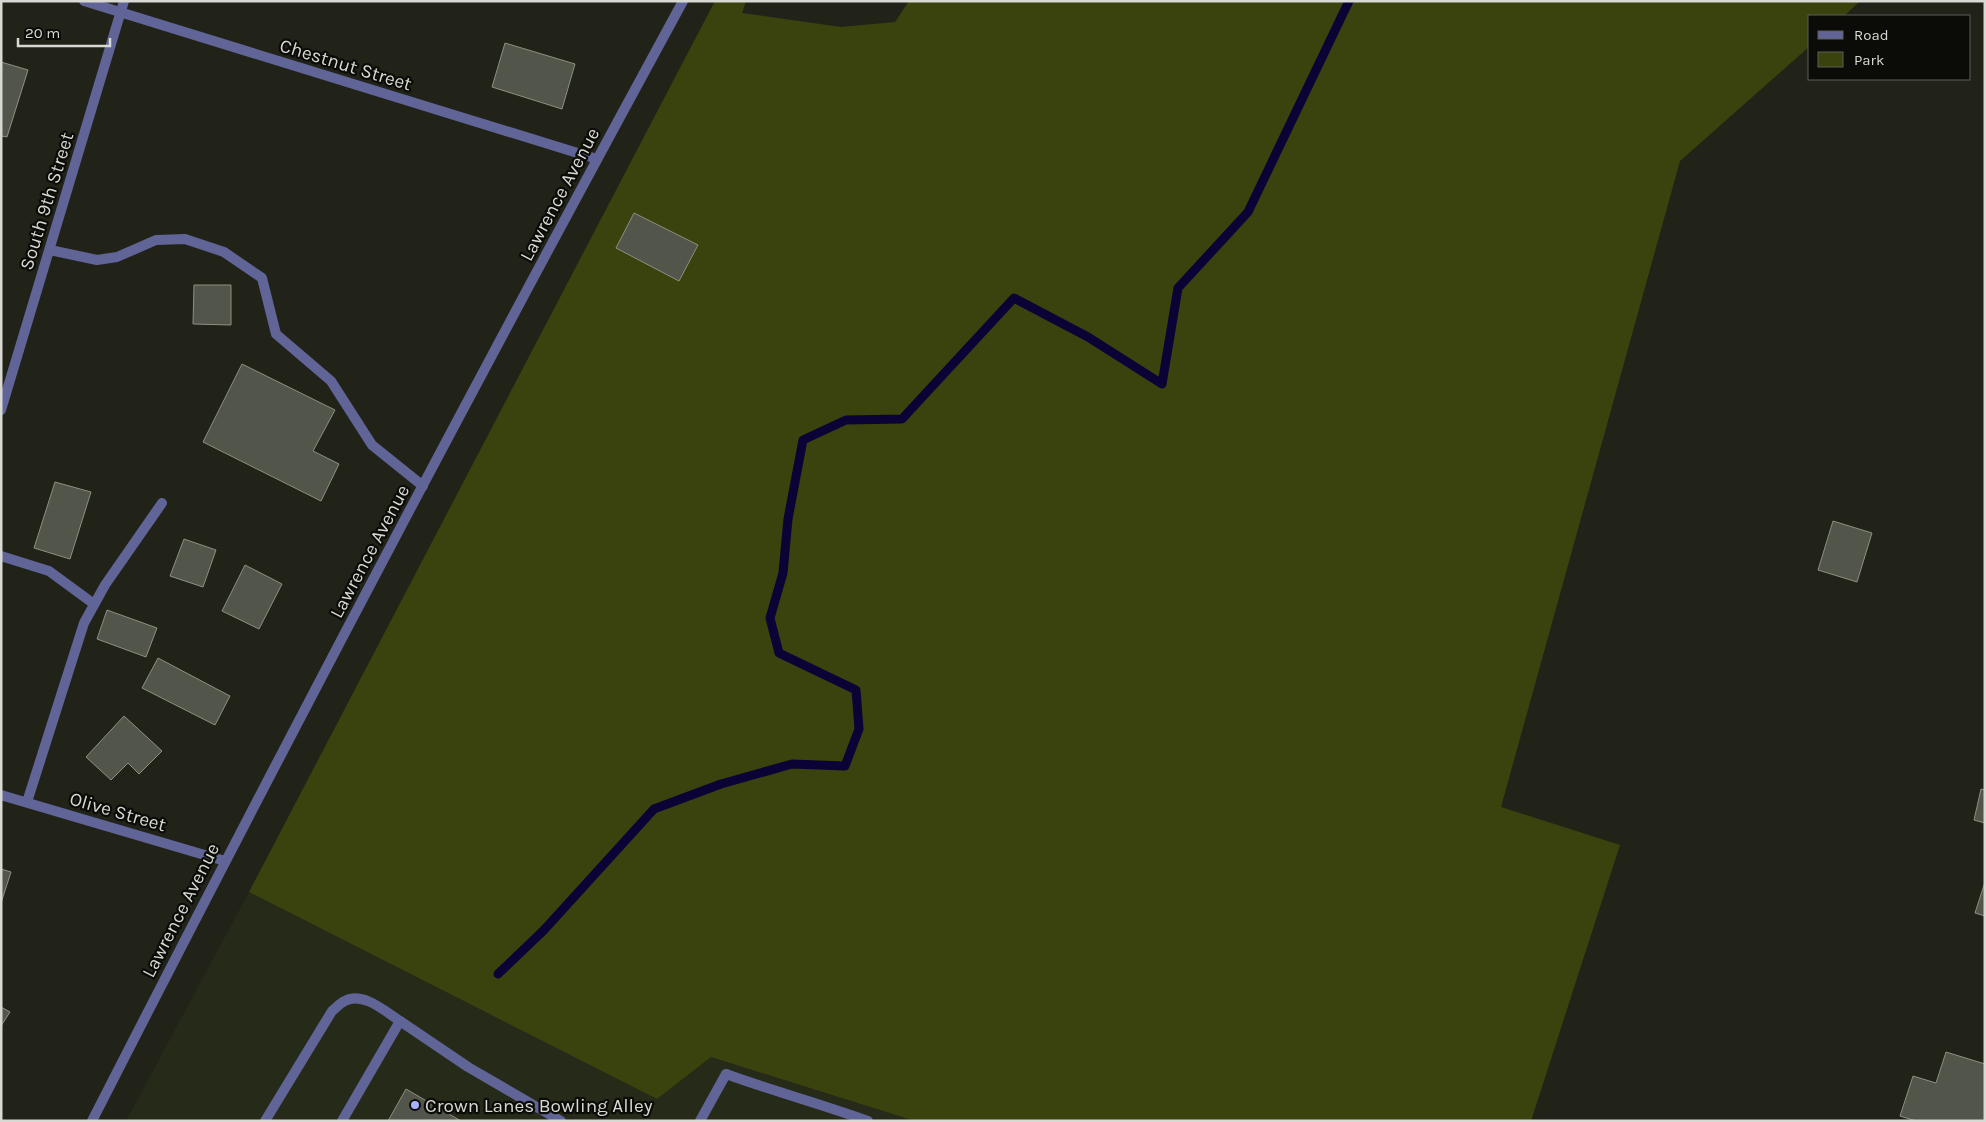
<svg xmlns="http://www.w3.org/2000/svg" width="1986" height="1122" viewBox="0 0 1986 1122" font-family="Karla,sans-serif">
<style>
.built{fill:#262a19}
.green{fill:#3a430d;fill-rule:evenodd}
.lines{fill:none;stroke-linecap:round;stroke-linejoin:round}
.stream{stroke:#0b0236;stroke-width:9}
.building{fill:#525549;stroke:#8d9083}
.service{stroke:#606497;stroke-width:10}
.minor{stroke:#606497;stroke-width:10}
.poi-dot{fill:#a9b0fc;stroke:#0b0c08;stroke-width:2}
.labels{text-anchor:middle;stroke-width:4.5;stroke-linejoin:round;paint-order:stroke}
.street-label{font-size:19px;fill:#d8d9d3;stroke:#0b0c08}
.poi-label{font-size:19px;fill:#d8d9d3;stroke:#0b0c08;text-anchor:start}
</style>
<rect width="100%" height="100%" fill="#212319"/>
<polygon class="built" points="249,892 657,1099 711,1057 915,1121 126,1121"/>
<path class="green" d="M715 1H746L742 13 841 27 895 22 909 1H1860L1844 16H1810V46L1680 161 1501 807 1620 845 1531 1121H915L711 1057 657 1099 249 892ZM634 213 697 245 679 280 616 248Z"/>
<g class="lines">
<polyline class="stream" points="498,974 544,930 654,809 721,784 792,764 845,766 859,729 856,690 779,653 770,618 783,573 788,519 803,440 846,420 902,419 1014,298 1088,337 1162,384 1178,288 1248,212 1349,1"/>
</g>
<g class="building">
<polygon points="505,43 575,64 562,109 492,87"/>
<polygon points="1,62 28,70 7,137 1,136"/>
<polygon points="634,213 698,245 679,281 616,248"/>
<polygon points="194,285 231,285 231,325 193,324"/>
<polygon points="242,364 335,410 313,451 339,464 321,501 203,442"/>
<polygon points="55,482 91,492 70,559 34,548"/>
<polygon points="1833,521 1872,533 1857,582 1818,570"/>
<polygon points="184,539 216,550 203,587 170,576"/>
<polygon points="245,565 282,584 259,629 222,611"/>
<polygon points="107,610 157,628 146,657 97,639"/>
<polygon points="158,658 230,696 215,725 142,688"/>
<polygon points="124,716 162,751 139,774 128,763 111,780 86,757"/>
<polygon points="1981,789 1985,790 1985,823 1974,820"/>
<polygon points="1,869 11,872 1,903"/>
<polygon points="1985,882 1985,916 1975,913"/>
<polygon points="1,1007 10,1012 1,1026"/>
<polygon points="1946,1052 1985,1064 1985,1121 1916,1121 1900,1116 1913,1076 1936,1083"/>
<polygon points="406,1089 461,1121 388,1121"/>
</g>
<g class="lines">
<g class="service">
<polyline points="50,250 97,260 117,257 156,240 185,239 224,252 262,278 276,334 331,381 372,445 423,486"/>
<polyline points="1,556 49,571 94,604"/>
<polyline points="27,802 84,623 105,585 162,503"/>
<path d="M726 1074C773 1091 821 1104 868 1121"/>
<path d="M265 1121 332 1011C336 1008 340 1003 345 1001 363 991 386 1012 400 1021"/>
<polyline points="342,1121 400,1021 468,1067 561,1121"/>
</g>
<g class="minor">
<polyline points="84,1 597,159"/>
<polyline points="1,410 124,1"/>
<polyline points="1,795 225,861"/>
<path d="M92 1121C284 745 481 372 683 1"/>
<polyline points="700,1121 726,1074"/>
</g>
</g>
<circle class="poi-dot" cx="415" cy="1105" r="5"/>
<g class="labels">
<g class="street-label">
<text transform="translate(346 64) rotate(17)" y="7">Chestnut Street</text>
<text transform="translate(559 194) rotate(-62)" y="7">Lawrence Avenue</text>
<text transform="translate(46 201) rotate(-73)" y="7">South 9th Street</text>
<text transform="translate(369 551) rotate(-62)" y="7">Lawrence Avenue</text>
<text transform="translate(118 811) rotate(16)" y="7">Olive Street</text>
<text transform="translate(180 910) rotate(-63)" y="7">Lawrence Avenue</text>
</g>
<g class="poi-label">
<text x="425" y="1112">Crown Lanes Bowling Alley</text>
</g>
</g>
<rect width="1986" height="1122" fill="none" stroke="#d8d9d3" stroke-width="5"/>
<rect x="1808" y="15" width="162" height="65" fill="#0b0c08" stroke="#5d5e59"/>
<rect x="1818" y="31" width="25" height="8" fill="#606497" stroke="#5d5e59"/>
<text x="1854" y="40" font-size="15" fill="#d8d9d3">Road</text>
<rect x="1818" y="52" width="25" height="15" fill="#3a430d" stroke="#5d5e59"/>
<text x="1854" y="65" font-size="15" fill="#d8d9d3">Park</text>
<path d="M18 38v8h92v-8" fill="none" stroke="#d8d9d3" stroke-width="2.5"/>
<text x="25" y="38" font-size="15" fill="#d8d9d3" stroke="#0b0c08" stroke-width="4" paint-order="stroke">20 m</text>
</svg>
